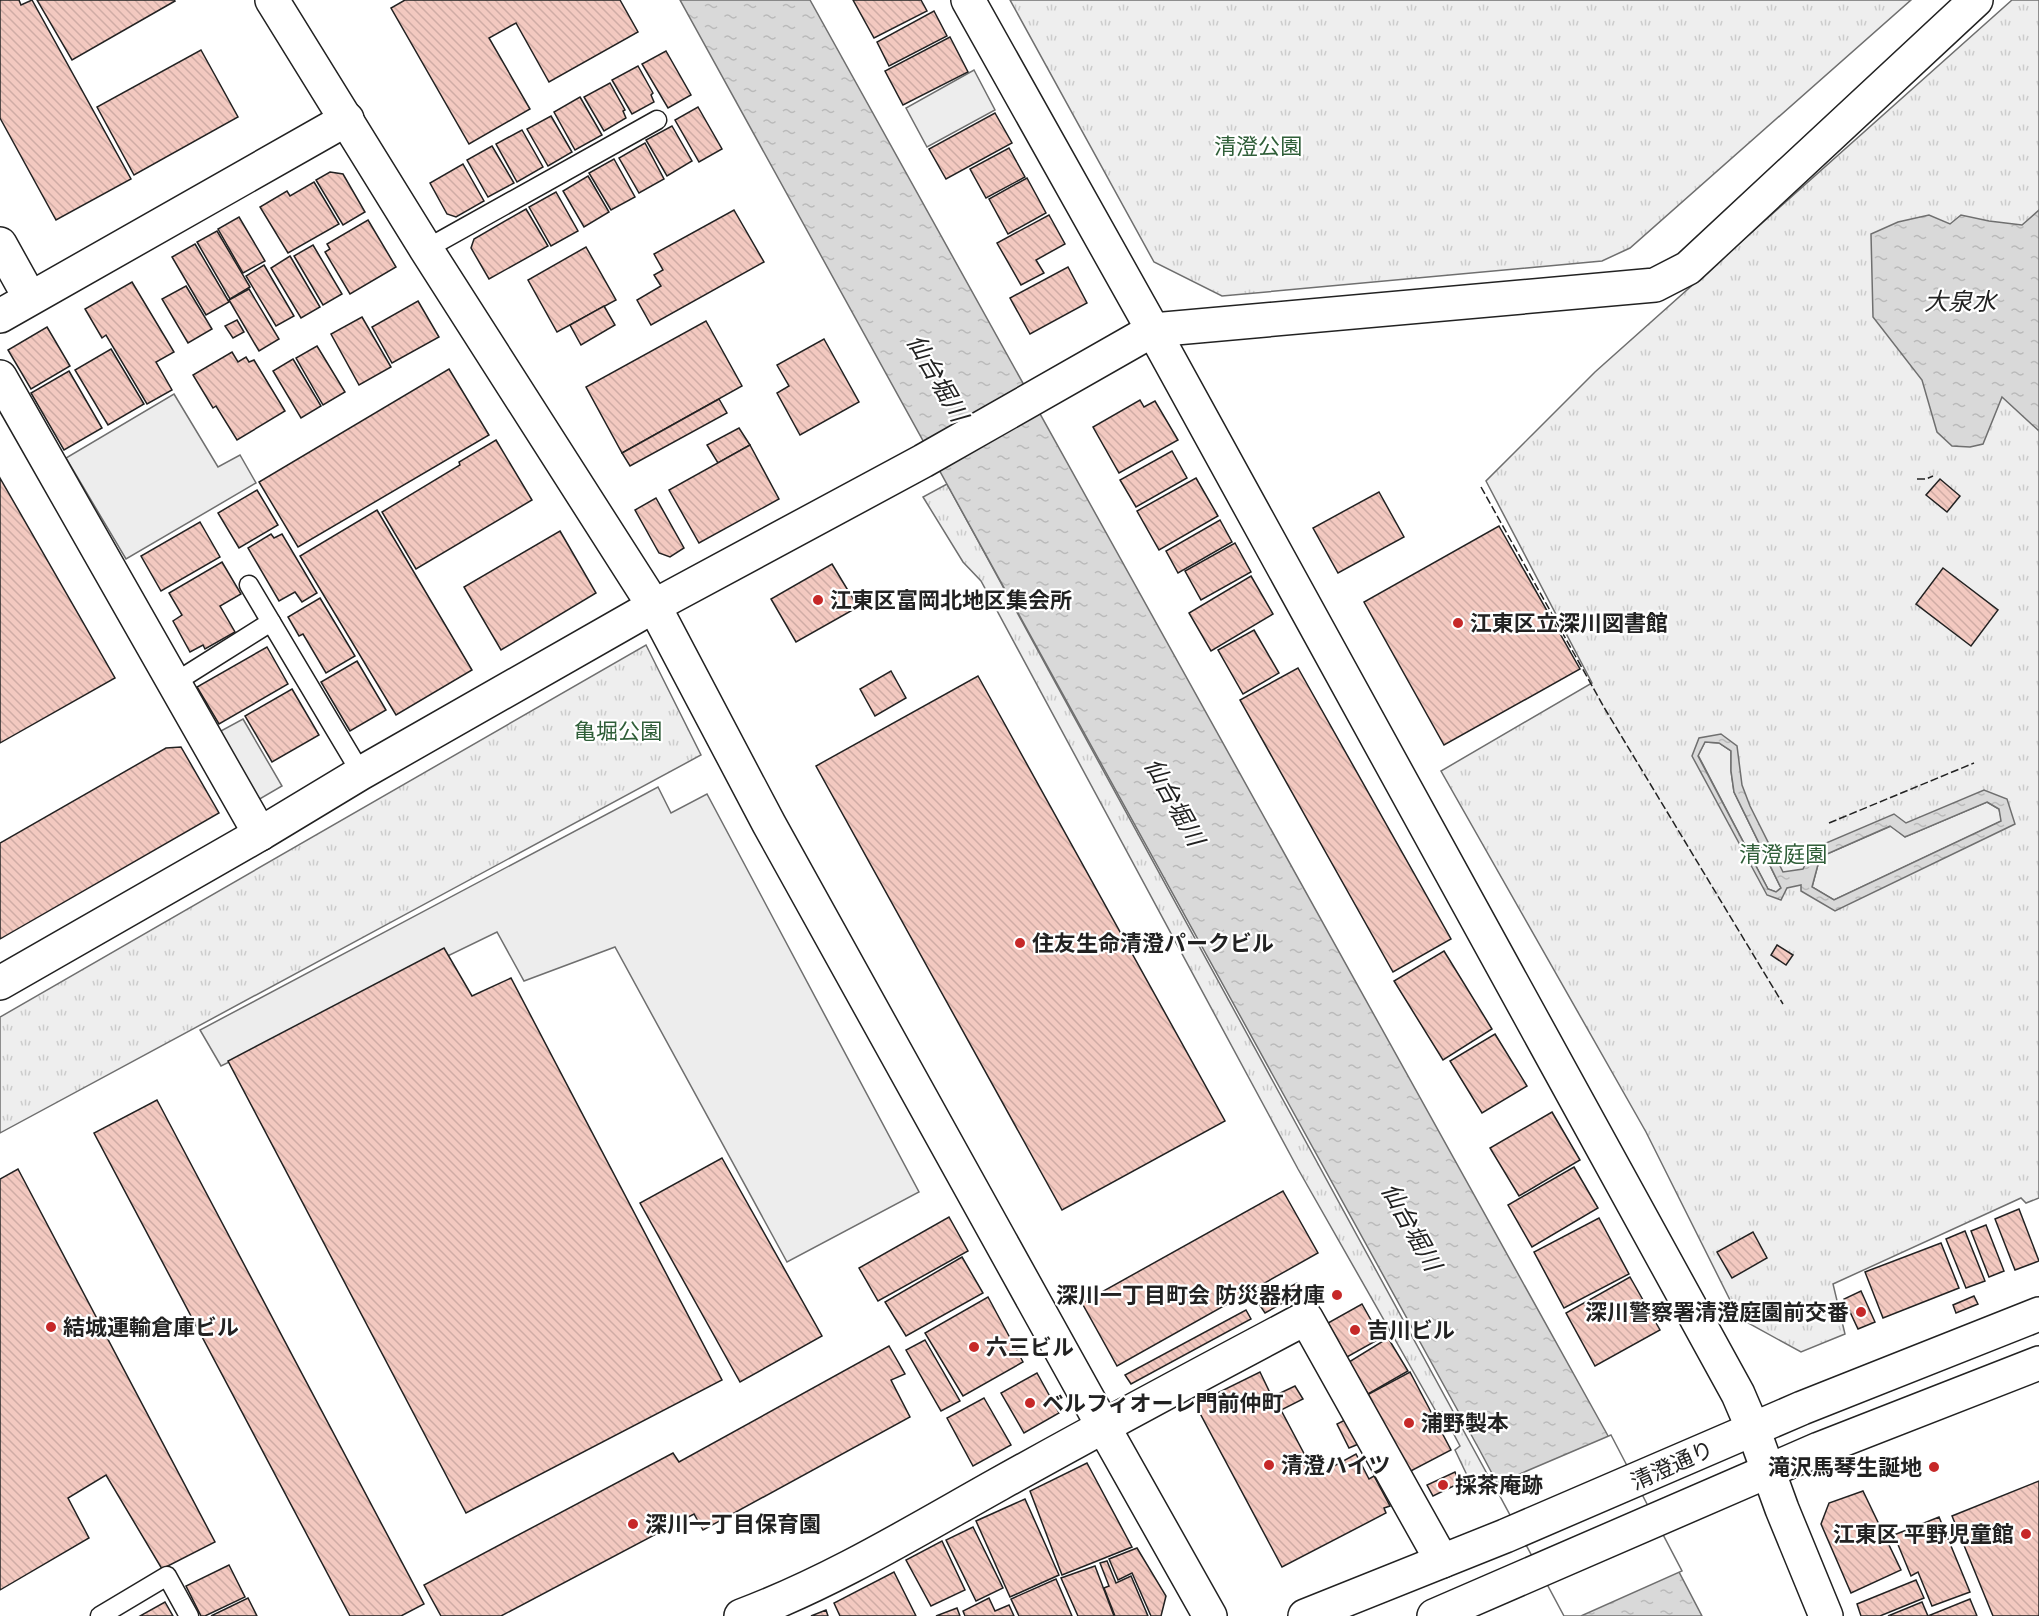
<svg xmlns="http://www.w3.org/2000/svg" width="2039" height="1616" viewBox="0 0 2039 1616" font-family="Cabin,'Noto Sans JP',sans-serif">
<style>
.park{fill:url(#park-tufts);stroke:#6f6f6f;stroke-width:1.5}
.garden{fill:#eee;stroke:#6f6f6f;stroke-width:1.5}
.parking{fill:#ededed;stroke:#6f6f6f;stroke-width:1.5}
.water{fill:url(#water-ripples);stroke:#6f6f6f;stroke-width:1.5;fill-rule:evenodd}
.pier{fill:#fff;stroke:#6f6f6f;stroke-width:1.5}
.building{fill:url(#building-back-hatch);stroke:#222;stroke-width:1.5}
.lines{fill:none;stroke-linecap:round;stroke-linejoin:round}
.lane-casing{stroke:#222;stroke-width:21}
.street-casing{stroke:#222;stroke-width:36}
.secondary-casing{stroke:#222;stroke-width:36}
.lane{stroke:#fff;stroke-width:18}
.street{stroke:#fff;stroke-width:33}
.secondary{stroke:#fff;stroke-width:33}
.fence{stroke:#222;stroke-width:1.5;stroke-dasharray:8 3;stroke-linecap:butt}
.poi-dot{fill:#c62828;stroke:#fff;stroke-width:2}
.labels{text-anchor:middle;stroke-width:4.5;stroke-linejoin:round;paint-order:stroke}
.park-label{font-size:22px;fill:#2f5e38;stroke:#fff}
.poi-label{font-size:22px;font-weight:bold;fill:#222;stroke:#fff;text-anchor:start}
.street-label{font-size:22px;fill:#222;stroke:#fff}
.water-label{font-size:24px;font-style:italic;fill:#222;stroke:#fff}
</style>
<defs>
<pattern id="park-tufts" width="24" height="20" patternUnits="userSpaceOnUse" patternTransform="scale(1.5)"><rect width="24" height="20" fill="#eee"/><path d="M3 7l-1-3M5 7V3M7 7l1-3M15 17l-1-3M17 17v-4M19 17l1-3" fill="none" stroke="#ccc"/></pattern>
<pattern id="water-ripples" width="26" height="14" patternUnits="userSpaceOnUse" patternTransform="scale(1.5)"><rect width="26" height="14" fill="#d9d9d9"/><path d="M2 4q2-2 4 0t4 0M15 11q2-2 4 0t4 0" fill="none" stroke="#bababa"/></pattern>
<pattern id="building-back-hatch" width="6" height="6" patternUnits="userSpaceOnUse" patternTransform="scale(1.5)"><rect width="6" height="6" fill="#f3c9c0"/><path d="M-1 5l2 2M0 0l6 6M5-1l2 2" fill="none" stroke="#d0aca5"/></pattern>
</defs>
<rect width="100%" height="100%" fill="#fff"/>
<g class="park">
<polygon points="1010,0 1911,0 1630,248 1602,261 1222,296 1154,262"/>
<polygon points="2012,0 2039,0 2039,1198 2026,1203 2021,1198 1833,1284 1845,1334 1801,1352 1739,1318 1646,1132 1441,771 1592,683 1486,481 1595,372"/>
<polygon points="947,484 1491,1481 1475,1492 1455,1450 1460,1446 1442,1412 1438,1415 1298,1169 981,581 963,562 923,497"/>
<polygon points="646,645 701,755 0,1133 0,1017"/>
</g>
<g class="garden">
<polygon points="1705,742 1719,743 1731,751 1731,771 1734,792 1781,888 1776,892 1768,889 1698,755"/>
<polygon points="1987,802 1999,809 2002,821 1834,900 1812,887 1820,857 1891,826 1905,837"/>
</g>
<g class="parking">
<polygon points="974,70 995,110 927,147 906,108"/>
<polygon points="174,394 218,467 240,455 256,483 126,559 66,458"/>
<polygon points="243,719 282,786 258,800 219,732"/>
<polygon points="658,787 671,813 707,794 919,1192 787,1262 615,947 524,981 497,932 221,1066 200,1030"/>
</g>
<g class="water">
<polygon points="680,0 810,0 1607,1434 1702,1616 1568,1616 1479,1449"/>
<polygon points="2039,210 2039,431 2002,397 1983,444 1970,447 1952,446 1937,432 1922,380 1873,317 1871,234 1898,222 1929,215 1950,224 1961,215 1989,221 2022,225"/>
<path d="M1721 734 1737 746 1742 785 1750 806 1783 872 1803 869 1812 849 1894 814 1906 823 1984 790 2007 799 2015 824 1835 911 1801 891V885L1787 888 1781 900 1767 895 1692 756 1699 738ZM1705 742 1719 743 1731 751V771L1734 792 1781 888 1776 892 1768 889 1698 756ZM1987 802 1999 809 2001 821 1834 900 1812 887 1820 857 1890 826 1905 837Z"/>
</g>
<polygon class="pier" points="1611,1435 1682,1571 1581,1616 1564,1616 1494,1485"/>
<g class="building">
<polygon points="0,0 19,0 21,5 32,0 131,179 56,220 0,118"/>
<polygon points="37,0 174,0 175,1 72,60"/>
<polygon points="405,0 620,0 638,32 549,82 516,23 489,38 530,109 469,144 391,8"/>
<polygon points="853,0 921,0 927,11 874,38"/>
<polygon points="934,11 947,36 889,66 877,42"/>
<polygon points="950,37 968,72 903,105 885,71"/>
<polygon points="201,50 238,117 134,175 97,107"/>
<polygon points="666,51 691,95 668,108 642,64"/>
<polygon points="638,66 653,93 651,95 654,102 632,114 612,80"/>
<polygon points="610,83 625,110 623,111 626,118 604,131 584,97"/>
<polygon points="580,97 602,135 575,150 554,112"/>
<polygon points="698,107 722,149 699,162 675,120"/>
<polygon points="995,113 1012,143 946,179 929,149"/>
<polygon points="551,116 572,152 548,166 527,129"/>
<polygon points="672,126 692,161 667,176 646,140"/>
<polygon points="522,130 543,167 517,182 496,144"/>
<polygon points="645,143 664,179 639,193 619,158"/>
<polygon points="492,146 514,183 488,197 467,160"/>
<polygon points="1009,148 1025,177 986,198 970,169"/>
<polygon points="614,159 635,197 611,210 589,173"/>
<polygon points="463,164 484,201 456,217 447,214 430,183"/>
<polygon points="330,172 343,174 365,212 343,225 316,180"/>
<polygon points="588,176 609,212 584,227 563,191"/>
<polygon points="1027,178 1046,213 1008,234 989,199"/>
<polygon points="314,182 339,224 288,253 260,207 287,191 290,196"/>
<polygon points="556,192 578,231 551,246 529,207"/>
<polygon points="526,209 548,246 489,279 471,248 474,239"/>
<polygon points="734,210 764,262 651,325 637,300 661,286 654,275 663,270 654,254"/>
<polygon points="1049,215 1065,244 1036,260 1044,273 1021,285 997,243"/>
<polygon points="239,217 265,261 243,273 218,229"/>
<polygon points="368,220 396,267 350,294 325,252 330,249 327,244"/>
<polygon points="217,231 250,287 230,299 197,242"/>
<polygon points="195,244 229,302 206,315 172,257"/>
<polygon points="313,245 342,294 323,305 294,256"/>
<polygon points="586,247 616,300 557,332 528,280"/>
<polygon points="290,256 320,307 301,318 271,268"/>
<polygon points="264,265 294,316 276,326 246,276"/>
<polygon points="1068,267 1087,303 1030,334 1010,298"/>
<polygon points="132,282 174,352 156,362 172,390 147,404 106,335 102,338 85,309"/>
<polygon points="186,286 212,329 188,343 162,299"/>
<polygon points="249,289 279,339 259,351 229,300"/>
<polygon points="418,301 439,337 392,363 372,327"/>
<polygon points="604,306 615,325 581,345 570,325"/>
<polygon points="362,317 391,367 359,385 331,334"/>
<polygon points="237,320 244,332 233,338 225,326"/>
<polygon points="706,321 742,386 622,453 586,387"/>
<polygon points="47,327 70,366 31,389 8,350"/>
<polygon points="824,339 859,402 800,435 777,393 789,386 777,365"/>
<polygon points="317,346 345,392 323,405 296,358"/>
<polygon points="111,349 144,404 108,425 75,370"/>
<polygon points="232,352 238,362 246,357 249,362 254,360 285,411 237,440 216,406 213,408 193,375"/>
<polygon points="293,359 321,406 301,418 273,371"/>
<polygon points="449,369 489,435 298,547 259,482"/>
<polygon points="69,371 102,428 64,450 31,393"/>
<polygon points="719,399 727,413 630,466 622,453"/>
<polygon points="1140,400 1144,407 1155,401 1178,440 1119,473 1093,427"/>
<polygon points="739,428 750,445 718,463 707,445"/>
<polygon points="496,440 532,500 416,569 382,512 460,465 459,462"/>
<polygon points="750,445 779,499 699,543 669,490"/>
<polygon points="1172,451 1187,478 1136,507 1120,480"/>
<polygon points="0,478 115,678 0,743"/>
<polygon points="1196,478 1218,516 1159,550 1137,511"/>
<polygon points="1940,479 1960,496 1947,512 1926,495"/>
<polygon points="257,490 278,525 239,548 218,513"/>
<polygon points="1379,492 1404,537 1338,573 1313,528"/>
<polygon points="656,498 684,548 670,557 659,553 635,510"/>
<polygon points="377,510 472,670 396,715 300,556"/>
<polygon points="1220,520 1232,542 1178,573 1166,551"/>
<polygon points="200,522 220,557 161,591 141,556"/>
<polygon points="1499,526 1580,669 1444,745 1364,602"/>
<polygon points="560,531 596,593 501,650 464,587"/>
<polygon points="271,534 274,538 282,534 317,593 302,602 295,592 279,601 248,548"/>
<polygon points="1235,543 1251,572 1201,600 1185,571"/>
<polygon points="222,562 241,594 220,606 235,632 205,649 203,645 190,652 173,621 182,615 169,593"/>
<polygon points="832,564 858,607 796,642 771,599"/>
<polygon points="1943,568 1998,610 1971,646 1916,604"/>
<polygon points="1251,576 1273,614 1211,651 1189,613"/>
<polygon points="320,598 355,656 326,673 303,634 299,636 288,617"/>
<polygon points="1254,630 1279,673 1243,694 1218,650"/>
<polygon points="267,647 288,684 219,724 197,687"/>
<polygon points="357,661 386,710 350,731 321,682"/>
<polygon points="1298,668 1451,939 1393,972 1240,700"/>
<polygon points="891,671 906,698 875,716 860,689"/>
<polygon points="978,676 1225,1121 1062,1210 816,766"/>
<polygon points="292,689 319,735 272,762 245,716"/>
<polygon points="181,747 219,813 0,939 0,843 166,748"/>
<polygon points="1777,945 1793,955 1786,965 1771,955"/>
<polygon points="444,948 472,996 511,978 722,1380 466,1513 228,1061"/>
<polygon points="1444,951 1492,1029 1443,1060 1394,981"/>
<polygon points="1495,1034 1527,1086 1482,1113 1450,1061"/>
<polygon points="157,1100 424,1604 401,1616 350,1616 94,1133"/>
<polygon points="1552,1112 1580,1160 1519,1196 1490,1148"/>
<polygon points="722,1158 822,1336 740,1382 640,1203"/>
<polygon points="1574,1167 1598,1208 1532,1247 1508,1205"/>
<polygon points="18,1169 215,1542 162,1569 106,1475 68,1498 89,1538 0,1590 0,1179"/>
<polygon points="1283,1191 1318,1253 1117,1366 1082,1303"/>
<polygon points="2019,1209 2039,1261 2015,1270 1995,1219"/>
<polygon points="949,1217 968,1251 878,1301 859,1268"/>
<polygon points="1599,1218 1629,1274 1564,1308 1534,1252"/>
<polygon points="1986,1225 2004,1271 1989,1277 1971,1231"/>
<polygon points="1965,1231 1985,1281 1966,1288 1946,1239"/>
<polygon points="1753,1232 1767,1258 1732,1278 1717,1252"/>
<polygon points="1941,1243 1959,1288 1883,1318 1865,1272"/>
<polygon points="962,1257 983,1293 906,1336 885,1302"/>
<polygon points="1630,1277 1660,1330 1595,1366 1566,1313"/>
<polygon points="1297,1283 1302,1292 1265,1313 1259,1304"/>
<polygon points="1861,1291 1875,1322 1858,1329 1844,1299"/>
<polygon points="1974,1296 1978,1304 1956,1313 1953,1305"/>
<polygon points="988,1297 1023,1362 963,1396 925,1333"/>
<polygon points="1362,1304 1381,1338 1347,1357 1328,1323"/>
<polygon points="1246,1310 1251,1319 1131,1384 1125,1375"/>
<polygon points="1388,1338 1408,1371 1368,1394 1349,1362"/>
<polygon points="925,1340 960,1401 941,1411 906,1350"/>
<polygon points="889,1346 905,1374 891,1380 910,1417 703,1530 694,1514 501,1616 441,1616 424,1585 673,1453 679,1462"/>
<polygon points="1260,1372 1272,1397 1295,1386 1303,1399 1281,1410 1316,1476 1356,1454 1369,1479 1374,1476 1390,1506 1384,1508 1386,1513 1282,1567 1195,1404"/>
<polygon points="1410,1372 1451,1450 1407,1473 1367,1395"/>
<polygon points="1037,1373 1059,1413 1024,1433 1001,1393"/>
<polygon points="984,1398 1011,1445 973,1466 947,1418"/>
<polygon points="1349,1418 1361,1443 1349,1448 1337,1424"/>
<polygon points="1087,1463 1132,1547 1062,1575 1030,1491"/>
<polygon points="1455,1472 1460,1483 1433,1496 1427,1485"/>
<polygon points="2039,1481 2039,1616 1993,1616 1952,1516"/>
<polygon points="1863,1491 1901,1570 1851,1593 1821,1524 1829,1503"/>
<polygon points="1025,1499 1059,1575 1010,1597 976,1521"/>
<polygon points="1939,1517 1970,1592 1932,1606 1918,1572 1911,1576 1894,1535"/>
<polygon points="973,1527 1003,1588 976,1601 946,1540"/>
<polygon points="942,1541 965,1590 931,1606 906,1560"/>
<polygon points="1137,1548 1166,1596 1161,1616 1151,1616 1132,1573 1118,1580 1109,1559"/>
<polygon points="1107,1561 1116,1583 1131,1576 1148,1616 1115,1616 1104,1588 1109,1586 1100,1563"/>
<polygon points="229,1565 245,1597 205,1616 201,1616 186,1586"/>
<polygon points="1095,1566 1114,1616 1078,1616 1061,1578"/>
<polygon points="894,1572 916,1616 840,1616 834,1603"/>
<polygon points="1056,1579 1072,1616 1019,1616 1011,1599"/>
<polygon points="1916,1580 1924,1598 1880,1616 1861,1616 1857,1604"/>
<polygon points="248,1598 257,1616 211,1616"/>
<polygon points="989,1598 995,1611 1009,1605 1014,1616 965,1616 963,1611"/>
<polygon points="1970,1599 1977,1616 1888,1616 1922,1602 1928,1616"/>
<polygon points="165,1602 173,1616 140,1616"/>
<polygon points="957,1608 960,1616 936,1616"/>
<polygon points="826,1610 828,1616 811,1616"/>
</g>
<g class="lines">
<defs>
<g id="lane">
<polyline points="426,249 657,120"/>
<polyline points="249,585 361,773"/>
<polyline points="174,683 271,622"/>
<polyline points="100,1616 167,1576 189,1616"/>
</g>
<g id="street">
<polyline points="272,0 426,249 654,606 769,824 1103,1426 1210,1616"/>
<polyline points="0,244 30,298"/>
<polyline points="1153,330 1655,285 1688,268 1976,0"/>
<polyline points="0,377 260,834"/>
<path d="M741 1616C832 1582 915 1531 999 1484 1101 1427 1204 1372 1306 1318L1442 1561"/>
</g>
<g id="secondary">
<polyline points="968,0 1153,330 1738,1394 1753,1429 1782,1509 1826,1616"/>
<polyline points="0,316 347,119"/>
<polyline points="0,983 260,834 361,773 654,606 923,461 1153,330"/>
<polyline points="1305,1616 1505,1536 1802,1408 2039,1314"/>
<polyline points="1434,1616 1819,1449 2039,1363"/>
</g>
</defs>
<use href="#lane" class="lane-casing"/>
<use href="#street" class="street-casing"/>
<use href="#secondary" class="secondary-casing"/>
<use href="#lane" class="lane"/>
<use href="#street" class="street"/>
<use href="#secondary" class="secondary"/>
<g class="fence">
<polyline points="1917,479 1926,479 1933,476"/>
<polyline points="1481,487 1605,709 1783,1004"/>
<polyline points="1829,823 1974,763"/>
</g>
</g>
<g class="poi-dot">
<circle cx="818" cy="600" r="6"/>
<circle cx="1458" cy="623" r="6"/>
<circle cx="1020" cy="943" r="6"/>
<circle cx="1337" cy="1295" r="6"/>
<circle cx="1861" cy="1312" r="6"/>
<circle cx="51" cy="1327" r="6"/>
<circle cx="1355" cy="1330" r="6"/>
<circle cx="974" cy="1347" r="6"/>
<circle cx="1030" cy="1403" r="6"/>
<circle cx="1409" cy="1423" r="6"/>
<circle cx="1269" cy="1465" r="6"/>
<circle cx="1934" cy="1467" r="6"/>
<circle cx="1443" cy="1485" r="6"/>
<circle cx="633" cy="1524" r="6"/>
<circle cx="2026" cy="1534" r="6"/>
</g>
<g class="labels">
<g class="park-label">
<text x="1258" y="154">清澄公園</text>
<text x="618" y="739">亀堀公園</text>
<text x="1783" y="862">清澄庭園</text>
</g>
<g class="poi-label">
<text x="830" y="608">江東区富岡北地区集会所</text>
<text x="1470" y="631">江東区立深川図書館</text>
<text x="1032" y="951">住友生命清澄パークビル</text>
<text x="1325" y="1303" text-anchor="end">深川一丁目町会 防災器材庫</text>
<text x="1849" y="1320" text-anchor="end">深川警察署清澄庭園前交番</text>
<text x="63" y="1335">結城運輸倉庫ビル</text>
<text x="1367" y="1338">吉川ビル</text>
<text x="986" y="1355">六三ビル</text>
<text x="1042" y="1411">ベルフィオーレ門前仲町</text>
<text x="1421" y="1431">浦野製本</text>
<text x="1281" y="1473">清澄ハイツ</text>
<text x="1922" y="1475" text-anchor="end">滝沢馬琴生誕地</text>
<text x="1455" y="1493">採茶庵跡</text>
<text x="645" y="1532">深川一丁目保育園</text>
<text x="2014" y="1542" text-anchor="end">江東区 平野児童館</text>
</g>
<g class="street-label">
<text transform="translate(1672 1465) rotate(-24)" y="8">清澄通り</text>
</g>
<g class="water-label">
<text x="1960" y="310">大泉水</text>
<text transform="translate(937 378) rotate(60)" y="8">仙台堀川</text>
<text transform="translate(1174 802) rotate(61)" y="8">仙台堀川</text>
<text transform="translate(1411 1227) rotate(61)" y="8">仙台堀川</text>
</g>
</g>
</svg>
